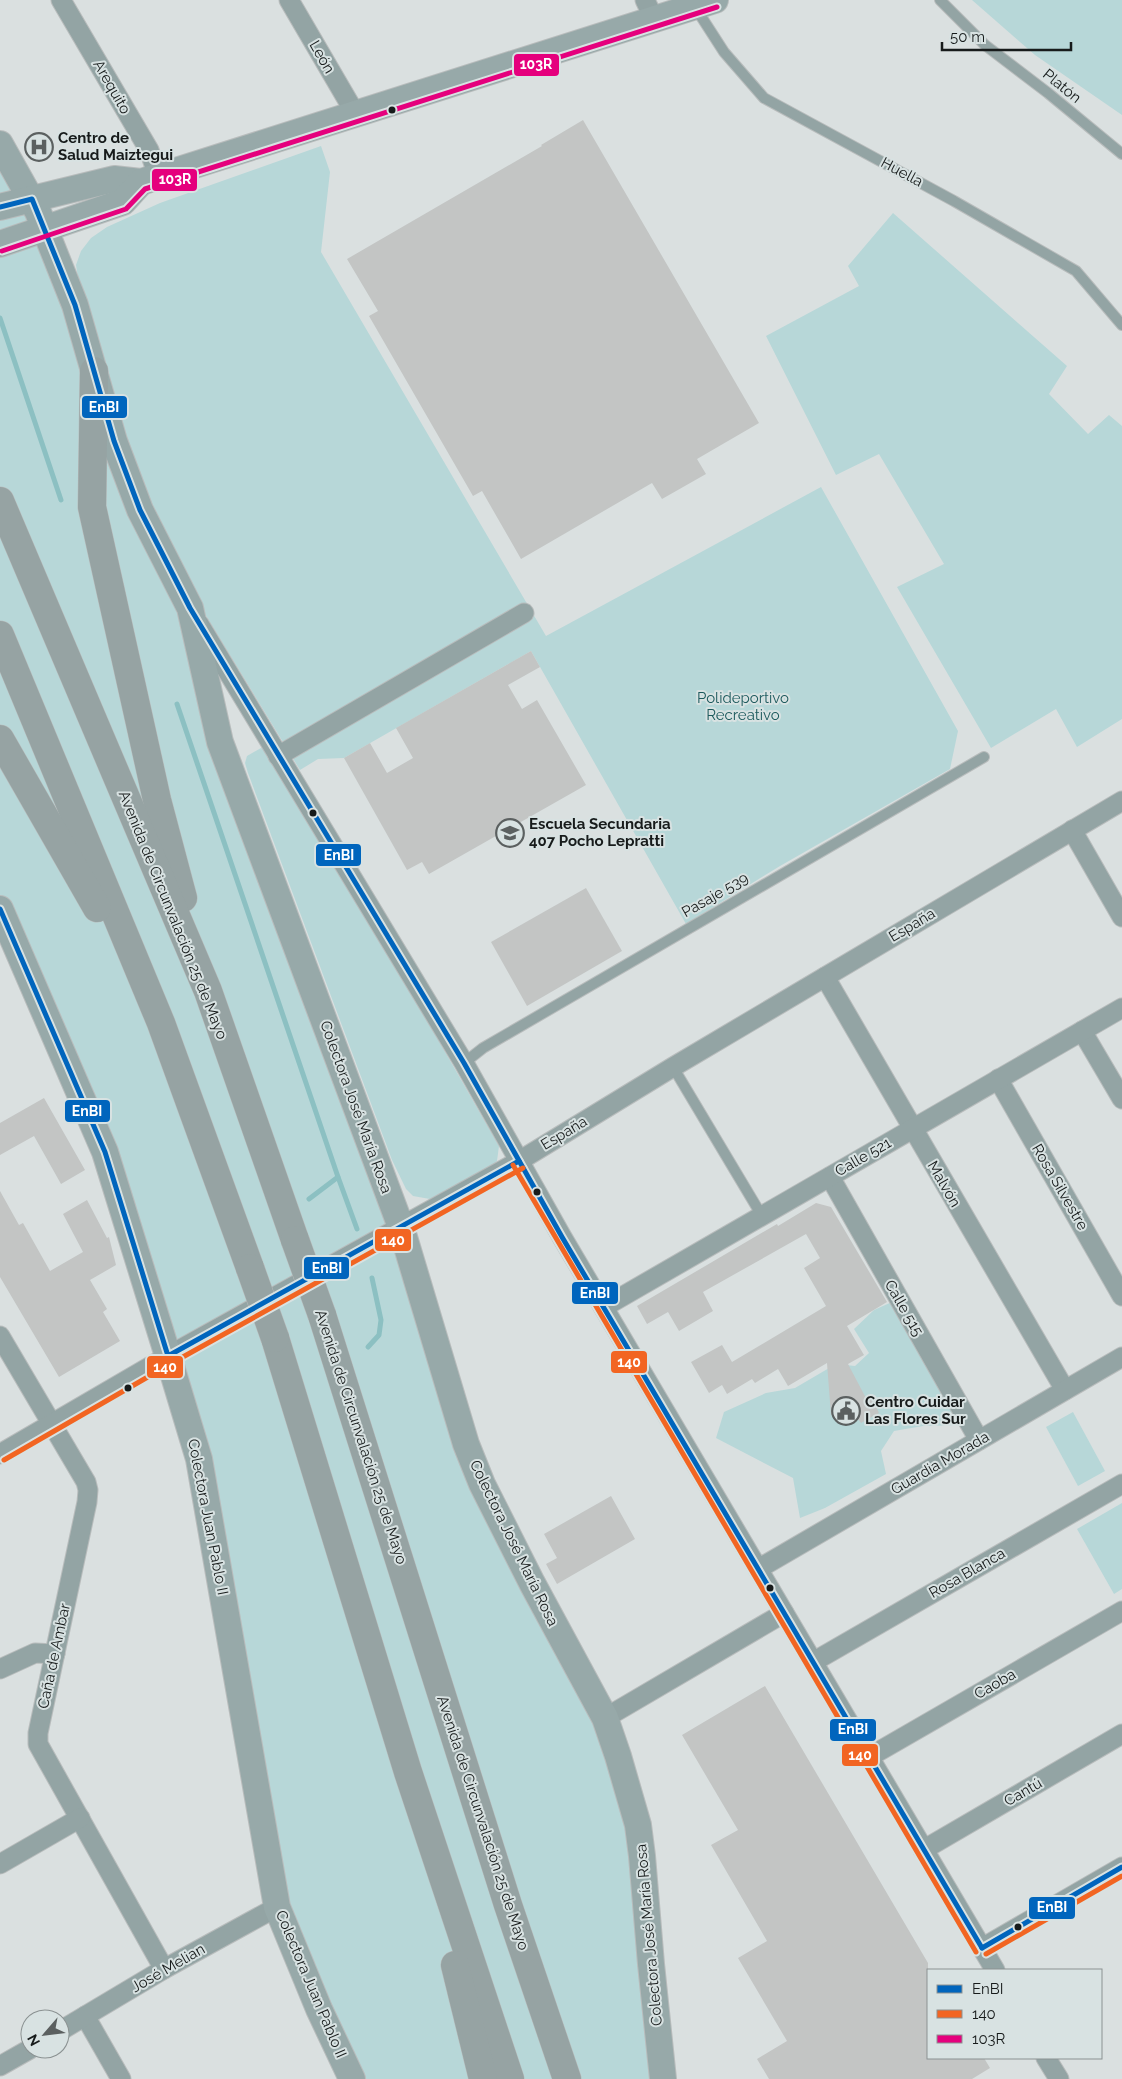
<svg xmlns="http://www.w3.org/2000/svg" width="1122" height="2079" viewBox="0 0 1122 2079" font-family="Raleway,sans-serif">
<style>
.green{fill:#b7d7d8}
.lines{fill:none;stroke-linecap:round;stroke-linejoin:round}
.stream{stroke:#8cc0c2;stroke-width:5}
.building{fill:#c3c5c4}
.service-casing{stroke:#b8bcbc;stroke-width:12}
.minor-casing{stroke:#b8bcbc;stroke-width:21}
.secondary-casing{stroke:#b8bcbc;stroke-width:28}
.motorway-casing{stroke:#b8bcbc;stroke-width:29}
.service{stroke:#93a4a4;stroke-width:10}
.minor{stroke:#93a4a4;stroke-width:19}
.secondary{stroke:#97a9a9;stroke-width:26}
.motorway{stroke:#96a3a3;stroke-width:28}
.motorway-bridge-casing{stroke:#b8bcbc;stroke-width:29;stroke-linecap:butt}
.motorway-bridge{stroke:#96a3a3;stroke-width:28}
.bus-1-casing{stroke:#d8e2e2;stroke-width:9}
.bus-2-casing{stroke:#d8e2e2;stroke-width:9}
.bus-3-casing{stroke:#d8e2e2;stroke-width:9}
.bus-1{stroke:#0065bd;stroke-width:5}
.bus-2{stroke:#f26522;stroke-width:5}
.bus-3{stroke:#e5007d;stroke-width:5}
.bus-dot{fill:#171b1b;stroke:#d8e2e2;stroke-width:2}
.labels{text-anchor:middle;stroke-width:4;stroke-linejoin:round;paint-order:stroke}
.street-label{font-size:15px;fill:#171b1b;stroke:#d8e2e2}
.poi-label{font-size:15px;font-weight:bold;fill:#171b1b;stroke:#d8e2e2;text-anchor:start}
.park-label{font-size:15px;fill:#1d5a5d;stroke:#d8e2e2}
.line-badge{stroke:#d8e2e2;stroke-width:2}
.badge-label{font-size:14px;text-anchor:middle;font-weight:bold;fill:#fff}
</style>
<rect width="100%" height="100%" fill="#dae0e0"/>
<g class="green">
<polygon points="972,0 1122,0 1122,115 1035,55"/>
<polygon points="0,144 166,563 466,1444 618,1756 663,2079 352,2079 277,1907 159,1326 0,909"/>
<polygon points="321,146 330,172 321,252 546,636 821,487 958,731 950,769 780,866 686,924 531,651 344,758 318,759 300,770 186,583 137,481 96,330 79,284 76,265 81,251 91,238 107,227 160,203"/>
<polygon points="893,213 1067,366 1049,394 1088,434 1109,415 1122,426 1122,719 1077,747 1056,709 991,748 897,587 944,564 879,454 836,475 766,336 859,286 848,266"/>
<polygon points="261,748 268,751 306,809 499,1146 497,1161 492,1166 430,1199 413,1196 406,1189 392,1160 248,773 245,763 247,756"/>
<polygon points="892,1302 962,1425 923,1426 894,1431 881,1451 886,1474 825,1508 800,1518 793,1478 716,1438 724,1412 766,1393 795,1388 836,1364 855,1366 869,1353 854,1329 874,1310"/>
<polygon points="1073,1412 1105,1471 1078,1486 1046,1427"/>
<polygon points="1122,1503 1122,1589 1114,1594 1077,1529"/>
</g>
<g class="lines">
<g class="stream">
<polyline points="0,318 61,500"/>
<polyline points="177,704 338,1177 357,1229"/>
<polyline points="309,1199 338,1177"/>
<polyline points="368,1347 379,1335 381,1320 372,1278"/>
</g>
</g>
<g class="building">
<polygon points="583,120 759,423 697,459 706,474 662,499 652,483 521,559 482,491 473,496 369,316 378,311 347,259 542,146 541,145"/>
<polygon points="531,651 540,667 508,685 522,709 537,700 586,785 429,874 422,862 407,870 344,758 370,743 387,773 413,758 396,728"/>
<polygon points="586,888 622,951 527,1006 491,942"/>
<polygon points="44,1098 85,1170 61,1184 34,1136 0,1155 0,1123"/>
<polygon points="0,1191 19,1225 23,1223 50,1271 83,1252 63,1214 87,1200 107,1238 109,1237 116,1265 90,1280 107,1309 103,1312 120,1341 59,1377 0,1277"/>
<polygon points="816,1203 831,1207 887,1302 847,1326 864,1355 848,1364 867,1400 872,1398 879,1413 861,1423 858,1419 831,1415 827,1363 788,1386 778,1369 755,1383 752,1379 727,1394 722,1385 709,1393 691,1362 722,1345 732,1362 826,1306 804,1268 820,1258 806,1234 703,1292 713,1311 679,1331 668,1312 647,1324 637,1306 777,1224 778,1226"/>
<polygon points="611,1496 635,1539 557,1584 546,1564 557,1558 544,1534"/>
<polygon points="765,1686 928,1963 928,2058 984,2058 990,2068 972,2079 769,2079 757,2059 787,2041 738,1958 767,1941 711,1845 738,1830 682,1735"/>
</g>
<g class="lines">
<defs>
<g id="service">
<polyline points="940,0 985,45 1048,93 1122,154"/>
<polyline points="695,7 724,52 764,98 954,201 1076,271 1122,325"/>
<polyline points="464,1063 483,1048 984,757"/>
<polyline points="673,1067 762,1216"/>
</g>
<g id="minor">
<polyline points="61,0 149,150 158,176"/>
<polyline points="289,0 355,113"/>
<polyline points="645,0 654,19"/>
<polyline points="199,624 464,1063 562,1237 995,1970"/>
<polyline points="278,756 524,613"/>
<polyline points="1072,830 1122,917"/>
<polyline points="825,977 1065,1390"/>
<polyline points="1082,1031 1122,1099"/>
<polyline points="998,1079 1122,1296"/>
<polyline points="830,1177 979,1440"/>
<polyline points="604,1307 1122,1008"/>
<polyline points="0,1336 86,1482 88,1490 87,1502 38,1733 38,1744 164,1969"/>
<polyline points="0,1454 168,1356 519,1161 673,1067 1122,801"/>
<polyline points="758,1569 1122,1357"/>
<polyline points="813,1662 1122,1484"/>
<polyline points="0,1669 35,1653 55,1654"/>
<polyline points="605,1718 784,1613"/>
<polyline points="869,1757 1122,1611"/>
<polyline points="923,1850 1122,1734"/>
<polyline points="0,1864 80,1818"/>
<polyline points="982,1948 1122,1867"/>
<polyline points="85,2016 121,2079"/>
<polyline points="60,2031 164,1969 277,1907"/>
<polyline points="1046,2058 1059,2079"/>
<polyline points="0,2066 30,2049"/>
</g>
<g id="secondary">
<polyline points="0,144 38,212 75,305 114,441 140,510 190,608 220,742 401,1227 466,1444 482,1484 532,1583 605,1718 618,1756 638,1825 642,1856 651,1964 663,2079"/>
<polyline points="0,207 114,179 141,182 715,0"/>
<polyline points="0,244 123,202 141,182"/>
<polyline points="0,909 105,1152 168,1356 199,1459 277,1907 319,2009 352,2079"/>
</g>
<g id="motorway">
<polyline points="94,371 92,507 157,800 183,898"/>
<polyline points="0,501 208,991 295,1240"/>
<polyline points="0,635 161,1023 250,1268"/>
<polyline points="0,739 97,908"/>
<polyline points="322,1315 508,1905 567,2079"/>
<polyline points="275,1338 408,1772 510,2079"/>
<polyline points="455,1965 483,2079"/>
</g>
</defs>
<use href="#service" class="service-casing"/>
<use href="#minor" class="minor-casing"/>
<use href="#secondary" class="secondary-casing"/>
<use href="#motorway" class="motorway-casing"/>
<use href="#service" class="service"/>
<use href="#minor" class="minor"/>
<use href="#secondary" class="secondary"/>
<use href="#motorway" class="motorway"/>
<defs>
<g id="motorway-bridge">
<polyline points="295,1240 322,1315"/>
<polyline points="250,1268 275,1338"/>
</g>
</defs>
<use href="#motorway-bridge" class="motorway-bridge-casing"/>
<use href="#motorway-bridge" class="motorway-bridge"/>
<defs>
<g id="bus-1">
<polyline points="0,207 32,199 75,305 114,441 140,510 190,608 464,1063 562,1237 982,1948"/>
<polyline points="0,909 105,1152 168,1356 519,1161"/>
<polyline points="982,1948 1122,1867"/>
</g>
<g id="bus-2">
<polyline points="513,1165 976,1952"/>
<polyline points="4,1460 172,1363 523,1168"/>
<polyline points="986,1954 1122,1876"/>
</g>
<polyline id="bus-3" points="2,251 126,209 145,189 717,7"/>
</defs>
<use href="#bus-1" class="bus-1-casing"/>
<use href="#bus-2" class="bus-2-casing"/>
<use href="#bus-3" class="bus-3-casing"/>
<use href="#bus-1" class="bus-1"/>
<use href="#bus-2" class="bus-2"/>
<use href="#bus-3" class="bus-3"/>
</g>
<defs>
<symbol id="hospital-ring" viewBox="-11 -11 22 22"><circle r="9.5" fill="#d8e2e2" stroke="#5b6060" stroke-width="1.5"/><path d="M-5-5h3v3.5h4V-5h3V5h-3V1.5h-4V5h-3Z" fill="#5b6060"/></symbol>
<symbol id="school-ring" viewBox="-11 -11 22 22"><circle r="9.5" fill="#d8e2e2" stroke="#5b6060" stroke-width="1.5"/><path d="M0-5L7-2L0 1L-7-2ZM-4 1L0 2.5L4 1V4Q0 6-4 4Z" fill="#5b6060"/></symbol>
<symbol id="civic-ring" viewBox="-11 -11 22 22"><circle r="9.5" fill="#d8e2e2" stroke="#5b6060" stroke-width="1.5"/><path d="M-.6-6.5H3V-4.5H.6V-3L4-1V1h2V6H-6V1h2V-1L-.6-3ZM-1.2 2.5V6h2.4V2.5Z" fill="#5b6060"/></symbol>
</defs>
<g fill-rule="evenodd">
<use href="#hospital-ring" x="23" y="131" width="32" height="32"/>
<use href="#school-ring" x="494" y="817" width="32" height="32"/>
<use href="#civic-ring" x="830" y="1395" width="32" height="32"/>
</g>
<g class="bus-dot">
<circle cx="392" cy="110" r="4.5"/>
<circle cx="313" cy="813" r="4.5"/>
<circle cx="537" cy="1192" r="4.5"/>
<circle cx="128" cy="1388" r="4.5"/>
<circle cx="770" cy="1588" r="4.5"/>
<circle cx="1018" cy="1927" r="4.5"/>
</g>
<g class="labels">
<g class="street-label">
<text transform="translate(322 57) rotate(60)" y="5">León</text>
<text transform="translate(1062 86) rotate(39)" y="5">Platón</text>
<text transform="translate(112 87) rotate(60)" y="5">Arequito</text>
<text transform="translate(902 172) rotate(28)" y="5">Huella</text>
<text transform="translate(715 895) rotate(-30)" y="5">Pasaje 539</text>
<text transform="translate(173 915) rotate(68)" y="5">Avenida de Circunvalación 25 de Mayo</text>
<text transform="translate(912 925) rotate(-31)" y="5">España</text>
<text transform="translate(356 1107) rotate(70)" y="5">Colectora José María Rosa</text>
<text transform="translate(564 1133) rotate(-31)" y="5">España</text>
<text transform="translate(863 1157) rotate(-30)" y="5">Calle 521</text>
<text transform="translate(944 1184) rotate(60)" y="5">Malvón</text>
<text transform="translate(1060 1187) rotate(60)" y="5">Rosa Silvestre</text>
<text transform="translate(904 1308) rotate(60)" y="5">Calle 515</text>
<text transform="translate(361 1437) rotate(72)" y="5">Avenida de Circunvalación 25 de Mayo</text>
<text transform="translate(940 1463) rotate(-30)" y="5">Guardia Morada</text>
<text transform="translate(208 1517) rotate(79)" y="5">Colectora Juan Pablo II</text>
<text transform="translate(514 1543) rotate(64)" y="5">Colectora José María Rosa</text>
<text transform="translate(967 1573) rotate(-30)" y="5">Rosa Blanca</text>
<text transform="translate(54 1656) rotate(-78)" y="5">Caña de Ambar</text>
<text transform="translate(995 1684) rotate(-30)" y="5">Caoba</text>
<text transform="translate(1023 1792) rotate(-30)" y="5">Cantú</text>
<text transform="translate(483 1823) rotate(72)" y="5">Avenida de Circunvalación 25 de Mayo</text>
<text transform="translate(649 1935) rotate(-95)" y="5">Colectora José María Rosa</text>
<text transform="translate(168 1968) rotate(-30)" y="5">José Melian</text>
<text transform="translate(311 1984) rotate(67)" y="5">Colectora Juan Pablo II</text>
</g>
<g class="poi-label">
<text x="58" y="143">Centro de<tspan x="58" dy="17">Salud Maiztegui</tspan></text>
<text x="529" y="829">Escuela Secundaria<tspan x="529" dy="17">407 Pocho Lepratti</tspan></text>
<text x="865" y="1407">Centro Cuidar<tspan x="865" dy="17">Las Flores Sur</tspan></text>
</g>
<g class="park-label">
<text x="743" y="703">Polideportivo<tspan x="743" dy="17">Recreativo</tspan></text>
</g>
</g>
<g class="line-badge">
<rect x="513" y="53" width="47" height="24" rx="5" fill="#e5007d"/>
<rect x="151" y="168" width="47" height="24" rx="5" fill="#e5007d"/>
<rect x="81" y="395" width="47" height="24" rx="5" fill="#0065bd"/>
<rect x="315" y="843" width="47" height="24" rx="5" fill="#0065bd"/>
<rect x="64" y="1099" width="47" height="24" rx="5" fill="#0065bd"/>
<rect x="374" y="1228" width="38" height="24" rx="5" fill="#f26522"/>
<rect x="303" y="1256" width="47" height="24" rx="5" fill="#0065bd"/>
<rect x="571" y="1281" width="48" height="24" rx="5" fill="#0065bd"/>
<rect x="610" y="1350" width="38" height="24" rx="5" fill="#f26522"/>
<rect x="146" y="1355" width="38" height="24" rx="5" fill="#f26522"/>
<rect x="829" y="1718" width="48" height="24" rx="5" fill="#0065bd"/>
<rect x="841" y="1743" width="38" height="24" rx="5" fill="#f26522"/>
<rect x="1028" y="1896" width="48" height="24" rx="5" fill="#0065bd"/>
</g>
<g class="badge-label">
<text x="536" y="69">103R</text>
<text x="175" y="184">103R</text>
<text x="104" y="412">EnBI</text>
<text x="339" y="860">EnBI</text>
<text x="87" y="1116">EnBI</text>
<text x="393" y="1245">140</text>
<text x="327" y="1273">EnBI</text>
<text x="595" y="1298">EnBI</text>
<text x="629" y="1367">140</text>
<text x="165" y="1372">140</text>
<text x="853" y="1734">EnBI</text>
<text x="860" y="1760">140</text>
<text x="1052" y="1912">EnBI</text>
</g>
<rect x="927" y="1969" width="175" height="90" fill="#d8e2e2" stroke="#8b9292"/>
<rect x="937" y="1985" width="25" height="8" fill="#0065bd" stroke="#8b9292"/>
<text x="972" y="1994" font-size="15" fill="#171b1b">EnBI</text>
<rect x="937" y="2010" width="25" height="8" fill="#f26522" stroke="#8b9292"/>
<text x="972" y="2019" font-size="15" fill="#171b1b">140</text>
<rect x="937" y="2035" width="25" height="8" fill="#e5007d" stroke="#8b9292"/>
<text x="972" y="2044" font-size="15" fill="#171b1b">103R</text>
<g transform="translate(45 2034) rotate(242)"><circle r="24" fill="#d8e2e2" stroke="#8b9292"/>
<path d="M0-4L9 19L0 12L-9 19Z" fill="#5b6060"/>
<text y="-8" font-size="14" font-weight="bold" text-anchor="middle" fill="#171b1b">N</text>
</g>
<path d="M942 42v8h129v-8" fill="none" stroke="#171b1b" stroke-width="2.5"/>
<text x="950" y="42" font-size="15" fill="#171b1b" stroke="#d8e2e2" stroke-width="4" paint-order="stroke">50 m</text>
</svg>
